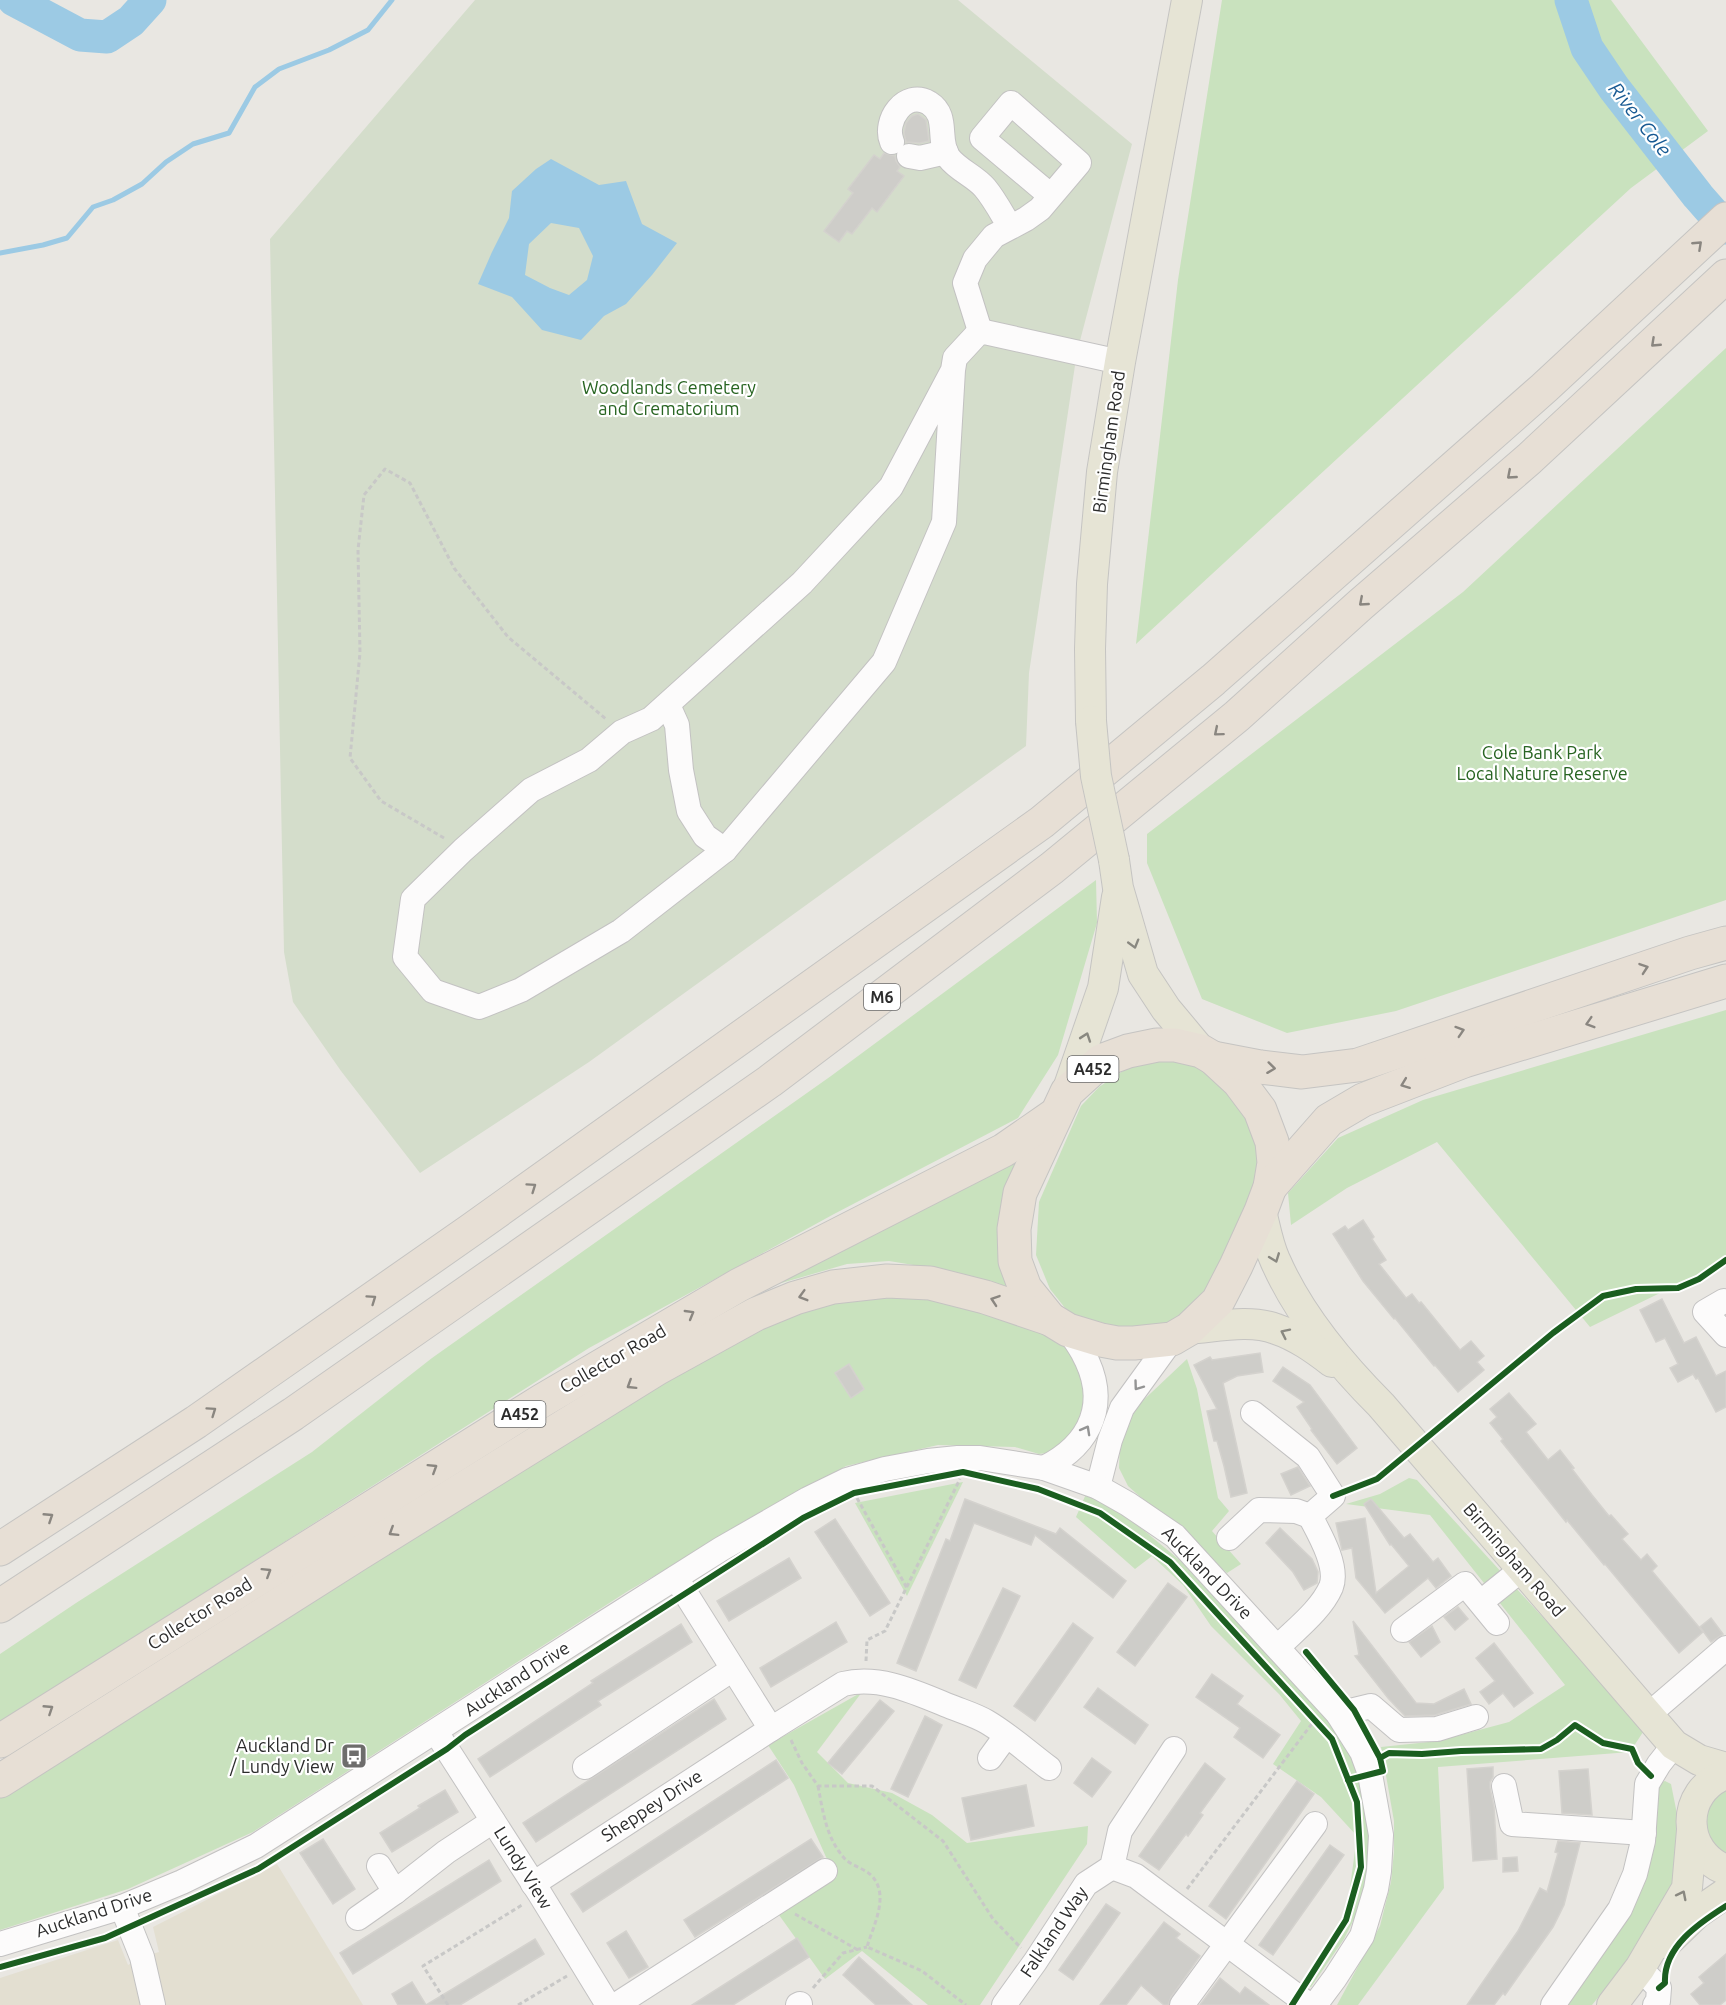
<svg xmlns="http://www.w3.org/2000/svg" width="1726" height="2005" viewBox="0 0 1726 2005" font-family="Ubuntu,sans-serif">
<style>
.education{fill:#e3dfd1}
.green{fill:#c9e2be}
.cemetery{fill:#d4ddcb}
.water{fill:#9ccae4;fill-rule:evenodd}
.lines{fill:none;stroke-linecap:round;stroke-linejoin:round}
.stream{stroke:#9ccae4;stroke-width:5}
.river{stroke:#9ccae4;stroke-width:33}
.building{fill:#cecdc9;stroke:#d4d2ce;stroke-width:1.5}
.minor-casing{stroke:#c3c2c2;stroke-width:26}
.major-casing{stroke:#c5c4c2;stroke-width:32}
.highway-casing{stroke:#c5c4c2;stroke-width:35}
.path{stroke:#c8c8c7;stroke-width:3;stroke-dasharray:4.5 3;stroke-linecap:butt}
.minor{stroke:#fcfbfb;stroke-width:24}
.major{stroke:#e6e4d5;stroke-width:30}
.highway{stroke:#e7dfd5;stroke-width:33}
.major-bridge-casing{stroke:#c5c4c2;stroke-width:32;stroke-linecap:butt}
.major-bridge{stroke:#e6e4d5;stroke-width:30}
.cycleway-casing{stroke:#fff;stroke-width:10}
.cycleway{stroke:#1b5e20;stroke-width:6}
.oneway{stroke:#8a8680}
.oneway2{stroke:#898880}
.oneway3{stroke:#949494}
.labels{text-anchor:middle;stroke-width:4.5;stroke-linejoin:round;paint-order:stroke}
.shield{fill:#fff;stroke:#6b6b6b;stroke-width:1.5}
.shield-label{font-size:16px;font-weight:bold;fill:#2c2c2c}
.park-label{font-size:18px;fill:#276421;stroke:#fff}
.street-label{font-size:18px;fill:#2c2c2c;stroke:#fff}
.poi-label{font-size:18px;fill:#2c2c2c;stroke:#fff;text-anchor:end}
.water-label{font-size:20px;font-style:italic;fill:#185a93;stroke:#fff}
</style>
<rect width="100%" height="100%" fill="#e9e7e2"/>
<polygon class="education" points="277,1864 363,2005 0,2005 0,1978 118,1940 128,1965 142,1957 159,1952 153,1927"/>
<g class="green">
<polygon points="1222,0 1611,0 1708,131 1631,188 1136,644 1178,280"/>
<polygon points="1726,348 1726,900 1396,1011 1287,1033 1202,999 1147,863 1147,834 1463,592"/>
<polygon points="1096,880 1097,923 1058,1055 1018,1118 834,1214 589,1348 0,1723 0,1654 76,1603 312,1452 432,1358 831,1076"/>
<polygon points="1726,1010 1726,1261 1590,1327 1437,1142 1347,1188 1291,1225 1288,1193 1338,1138 1423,1100"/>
<polygon points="1167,1061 1202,1066 1247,1105 1264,1174 1214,1286 1188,1314 1155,1328 1121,1328 1069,1313 1050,1289 1036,1255 1039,1202 1081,1106 1099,1087 1135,1063"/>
<polygon points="1023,1153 1005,1198 997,1240 1013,1290 938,1269 889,1261 847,1264 778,1284 772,1281"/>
<polygon points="884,1294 964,1301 1014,1316 1063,1345 1079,1364 1086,1386 1084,1421 1059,1451 1039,1454 1015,1447 938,1445 846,1466 628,1591 253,1832 128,1889 0,1930 0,1796 273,1622 763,1323 803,1308"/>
<polygon points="1187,1359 1197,1389 1218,1498 1229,1511 1212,1531 1241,1564 1227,1573 1128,1486 1119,1468 1120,1444 1134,1409"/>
<polygon points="1409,1478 1417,1480 1645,1729 1630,1752 1438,1767 1444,1888 1358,2005 1337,2005 1380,1926 1391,1882 1394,1851 1394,1821 1381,1747 1438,1741 1509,1722 1565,1685 1430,1515 1346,1504 1380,1494"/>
<polygon points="963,1482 907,1596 855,1503"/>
<polygon points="1086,1494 1123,1513 1206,1582 1347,1741 1363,1783 1373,1856 1362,1903 1344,1939 1311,1987 1300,1984 1347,1909 1357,1836 1321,1797 1273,1764 1301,1721 1279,1694 1211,1626 1183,1585 1152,1556 1135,1569 1076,1517"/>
<polygon points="862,1692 817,1752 848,1783 892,1793 932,1815 967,1843 1088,1826 1087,1844 980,2005 928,2005 862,1951 825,1979 779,1915 837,1877 826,1857 794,1785 768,1745"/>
<polygon points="1665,1781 1671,1784 1676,1809 1678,1881 1654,1928 1592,2005 1567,2005 1596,1964 1656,1784"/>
<polygon points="1726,1788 1726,1861 1704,1836 1706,1808"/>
</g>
<polygon class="cemetery" points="475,0 958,0 1132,144 1077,352 1029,673 1026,746 589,1062 420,1173 341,1071 293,1002 284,952 270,239"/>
<path class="water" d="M551 159 599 185 626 181 642 224 677 243 652 275 626 304 604 316 581 340 542 330 512 297 478 284 492 252 509 218 512 191 536 169ZM551 223 579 228 593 256 587 280 569 295 550 288 525 275 529 244Z"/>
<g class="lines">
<polyline class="stream" points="0,253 43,245 67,238 93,207 113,200 142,184 166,162 193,144 229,133 255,87 279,69 329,50 368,30 392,0"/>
<g class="river">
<polyline points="14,0 80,35 107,37 131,21 150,0"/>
<polyline points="1571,0 1587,48 1614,88 1698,196 1726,228"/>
</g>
</g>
<g class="building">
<polygon points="918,114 926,120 929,141 920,143 906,142 904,133 906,123 912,116"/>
<polygon points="884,153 895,156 896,161 900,167 897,171 904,176 877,212 872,208 852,234 847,231 839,242 824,231 853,193 848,189 874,155 880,159"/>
<polygon points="1363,1220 1374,1237 1372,1239 1386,1260 1379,1264 1406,1298 1412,1294 1419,1303 1421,1302 1460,1350 1471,1341 1484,1356 1477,1362 1484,1370 1458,1392 1435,1365 1434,1366 1395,1318 1394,1319 1363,1281 1333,1234 1345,1226 1348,1230"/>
<polygon points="1662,1299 1684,1343 1696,1337 1716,1376 1726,1371 1726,1407 1716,1412 1698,1378 1696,1379 1693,1374 1678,1382 1670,1368 1678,1364 1665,1338 1656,1342 1640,1310"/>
<polygon points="1260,1353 1263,1372 1237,1376 1223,1383 1247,1493 1231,1497 1224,1466 1217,1441 1214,1441 1207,1411 1217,1409 1194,1365 1210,1357 1212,1360"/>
<polygon points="849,1364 864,1389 851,1398 835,1373"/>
<polygon points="1283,1367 1310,1385 1357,1448 1337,1464 1311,1430 1312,1429 1297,1407 1304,1402 1273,1381"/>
<polygon points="1509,1393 1536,1424 1526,1432 1548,1460 1560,1450 1574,1468 1572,1469 1592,1495 1609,1516 1611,1515 1628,1534 1622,1539 1641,1560 1647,1554 1657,1566 1652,1571 1703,1632 1679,1653 1605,1564 1604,1565 1567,1520 1566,1522 1501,1441 1503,1439 1490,1423 1497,1417 1490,1409"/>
<polygon points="1298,1467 1310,1486 1291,1495 1281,1474"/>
<polygon points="965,1499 1056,1534 1060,1528 1126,1581 1113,1598 1035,1535 1031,1545 974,1523 916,1671 897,1663 946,1539 950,1541"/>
<polygon points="1371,1499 1404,1538 1410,1534 1433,1562 1438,1558 1451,1576 1436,1588 1428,1578 1385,1613 1356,1578 1352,1548 1342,1550 1336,1523 1365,1518 1376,1593 1409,1566 1391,1544 1390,1545 1364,1504"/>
<polygon points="835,1519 890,1603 870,1616 815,1532"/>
<polygon points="1280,1528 1312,1559 1318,1572 1317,1583 1304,1590 1293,1572 1266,1543"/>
<polygon points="789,1558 801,1578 729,1621 717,1601"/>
<polygon points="1168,1583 1187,1597 1135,1666 1117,1652"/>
<polygon points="1003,1588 1020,1596 976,1688 959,1680"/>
<polygon points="1458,1607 1468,1619 1455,1630 1444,1617"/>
<polygon points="1711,1618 1723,1634 1711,1642 1700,1627"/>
<polygon points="1353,1621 1416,1703 1434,1704 1464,1689 1471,1704 1435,1715 1405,1716 1388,1698 1355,1656 1359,1655"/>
<polygon points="836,1622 847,1642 771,1687 760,1668"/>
<polygon points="1073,1623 1093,1638 1035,1721 1014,1706"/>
<polygon points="681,1624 692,1642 598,1701 601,1705 490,1777 478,1759 593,1683 591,1681"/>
<polygon points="1432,1626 1440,1642 1421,1657 1409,1642"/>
<polygon points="1494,1643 1533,1693 1514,1707 1503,1693 1489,1704 1480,1692 1495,1681 1476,1658"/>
<polygon points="1212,1674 1243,1696 1237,1704 1280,1735 1263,1758 1234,1737 1240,1728 1196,1697"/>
<polygon points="1098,1688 1148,1725 1135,1744 1084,1707"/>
<polygon points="714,1699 726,1719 536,1842 523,1823"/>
<polygon points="880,1700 894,1711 842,1774 828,1763"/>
<polygon points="925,1716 942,1725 908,1797 891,1789"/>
<polygon points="1092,1758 1111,1772 1092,1797 1074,1783"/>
<polygon points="776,1760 788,1778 583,1912 571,1894"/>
<polygon points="1205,1763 1225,1779 1200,1813 1203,1815 1188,1836 1186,1834 1159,1870 1139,1856"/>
<polygon points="1493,1767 1493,1777 1490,1782 1490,1788 1494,1807 1497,1859 1473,1861 1467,1769"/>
<polygon points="1588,1769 1592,1815 1562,1813 1559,1771"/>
<polygon points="1297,1781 1314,1794 1226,1919 1209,1906"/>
<polygon points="1026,1785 1034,1826 971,1840 962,1798"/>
<polygon points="445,1790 458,1812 392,1852 380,1833 420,1808 418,1806"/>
<polygon points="323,1839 355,1889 333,1904 300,1853"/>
<polygon points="811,1839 823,1857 695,1937 684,1920"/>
<polygon points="1558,1841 1580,1843 1564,1905 1553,1927 1505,1995 1503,1993 1494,2005 1467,2005 1518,1931 1540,1888 1547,1892 1558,1853 1555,1852"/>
<polygon points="1330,1845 1344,1855 1273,1955 1259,1945"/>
<polygon points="1517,1857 1518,1871 1503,1872 1503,1858"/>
<polygon points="489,1860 501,1881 353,1974 340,1953"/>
<polygon points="1106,1904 1120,1913 1073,1980 1059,1970"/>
<polygon points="1164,1922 1180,1934 1176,1938 1200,1956 1171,1997 1168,2005 1164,2005 1141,1985 1126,2005 1100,2005"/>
<polygon points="626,1931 648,1967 629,1978 607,1943"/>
<polygon points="797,1938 809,1957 733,2005 692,2005"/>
<polygon points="535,1939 544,1954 460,2005 426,2005"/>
<polygon points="1726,1954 1726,2000 1720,2005 1700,2005 1691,1994 1704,1983 1699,1977"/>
<polygon points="859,1957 912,2005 876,2005 843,1975"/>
<polygon points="1220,1978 1240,1994 1245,1987 1269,2005 1200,2005"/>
<polygon points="412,1982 426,2005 398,2005 392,1994"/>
</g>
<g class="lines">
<defs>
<g id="minor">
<path d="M892 142C883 121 905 89 929 103 950 116 936 141 949 158 958 170 975 176 985 188 995 200 1002 214 1010 227"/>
<polyline points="909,156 920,158 946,152"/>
<polyline points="980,331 965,283 975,259 994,236 1026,219 1040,209 1079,163 1011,103 982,138 1051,196"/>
<polyline points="953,370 891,487 802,583 651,719 622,732 589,760 531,790 463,850 413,899 405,957 433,991 479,1007 521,990 621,931 725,850 884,662 944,522 953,370 955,358 980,331 1120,362"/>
<polyline points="668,705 677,725 681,770 689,811 705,836 725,850"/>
<polyline points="1724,1301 1705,1312 1726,1335"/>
<path d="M1253 1413 1308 1457 1333 1496 1310 1516C1319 1533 1339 1567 1331 1587 1321 1610 1296 1629 1278 1647"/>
<path d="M1044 1468C1092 1444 1110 1402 1083 1353 1079 1345 1073 1337 1068 1330"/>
<polyline points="1098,1487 1110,1440 1122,1408 1172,1339"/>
<polyline points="1229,1538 1259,1510 1296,1511 1310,1516"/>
<polyline points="1481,1602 1522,1569"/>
<polyline points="1403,1630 1465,1584 1497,1623"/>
<polyline points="1338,1714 1371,1706 1399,1730 1437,1729 1476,1717"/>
<polyline points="1648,1715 1726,1648"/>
<path d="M771 1729 843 1684C879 1675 915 1692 949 1706 961 1711 975 1715 987 1722 1009 1735 1029 1753 1049 1768"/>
<polyline points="436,1732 540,1894 608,2005"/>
<polyline points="990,1758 1006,1736"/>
<polyline points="585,1767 733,1669"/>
<polyline points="1504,1786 1512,1824 1644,1833"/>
<polyline points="379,1866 395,1892"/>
<polyline points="1112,1867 1136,1876 1309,2005"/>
<polyline points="533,1884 771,1729 676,1578"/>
<polyline points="122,1907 142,1957 153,2005"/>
<polyline points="358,1918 395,1892 446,1852 493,1821"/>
<polyline points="0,1944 122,1907 182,1882 256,1846 599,1626 721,1549 808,1499 847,1480 885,1469 928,1461 958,1458 980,1458 1044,1468 1098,1487 1128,1504 1175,1536 1338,1714 1362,1752 1370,1774 1381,1835 1379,1871 1376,1889 1362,1936 1335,1978 1315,2005"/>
<polyline points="1640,1968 1659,1988 1658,2001 1655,2005"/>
<polyline points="616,2005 825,1871"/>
<polyline points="798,2005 800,2004"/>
<polyline points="1004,2005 1035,1962 1086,1884 1112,1867 1120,1831 1174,1749"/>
<polyline points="1182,2005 1315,1824"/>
<polyline points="1553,2005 1620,1909 1635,1874 1643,1841 1647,1784 1659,1764 1674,1745"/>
</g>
<g id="major">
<polyline points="1091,721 1090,649 1092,584 1102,472 1120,362 1187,0"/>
<polyline points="1114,860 1118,888 1143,974 1166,1009 1201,1051"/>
<polyline points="1067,1092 1103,988 1117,897"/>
<path d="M1261 1211C1265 1227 1268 1245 1275 1260 1299 1315 1339 1363 1381 1405L1674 1745 1699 1760 1726 1768"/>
<path d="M1189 1329C1216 1327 1250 1319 1276 1329 1297 1336 1315 1349 1332 1362"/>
<path d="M1726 1774C1680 1791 1680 1852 1726 1870"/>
<polyline points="1666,1943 1697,1913 1726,1893"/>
<polyline points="1612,2005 1640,1968 1687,1888 1692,1830"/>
</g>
<g id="highway">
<polygon points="1157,1045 1175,1045 1201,1051 1213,1058 1239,1082 1260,1110 1272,1142 1274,1163 1270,1187 1261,1211 1236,1266 1218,1301 1189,1329 1172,1339 1134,1343 1117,1343 1101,1340 1068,1330 1050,1319 1025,1288 1015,1261 1014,1229 1020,1193 1067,1092 1101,1061 1128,1051"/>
<polyline points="1213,1058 1260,1067 1302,1072 1358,1065 1690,953 1726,943"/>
<polyline points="1270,1187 1329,1120 1363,1100 1464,1061 1726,981"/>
<polyline points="0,1549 196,1422 471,1230 1042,822 1213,680 1544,388 1726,219"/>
<polyline points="0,1606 293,1414 770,1081 1052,868 1237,716 1360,605 1529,459 1726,276"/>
<polyline points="0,1741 543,1400 739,1285 1004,1150 1056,1114"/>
<polyline points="0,1781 358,1554 658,1368 756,1314 795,1298 833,1287 887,1281 930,1283 985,1297 1050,1319"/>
</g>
</defs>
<use href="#minor" class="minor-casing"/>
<use href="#major" class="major-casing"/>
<use href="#highway" class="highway-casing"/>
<g class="path">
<polyline points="444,838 381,801 350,758 360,653 358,550 364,495 385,469 410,483 454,568 508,637 606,719"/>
<polyline points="857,1498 907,1588"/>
<polyline points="866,1661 867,1640 885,1631 960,1479"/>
<polyline points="791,1740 802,1763 818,1786 872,1786 943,1841 993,1919 1021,1948"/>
<path d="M818 1786C823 1812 826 1838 845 1859 852 1866 864 1868 872 1876 890 1896 873 1926 867 1947L922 1971 966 2005"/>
<polyline points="1187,1889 1314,1721"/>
<polyline points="795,1914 858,1950"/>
<polyline points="813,1988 843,1953 867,1947"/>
<polyline points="448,2005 423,1966 522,1905"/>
<polyline points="518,2005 567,1976"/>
</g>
<use href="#minor" class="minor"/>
<use href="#major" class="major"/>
<use href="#highway" class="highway"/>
<defs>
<polyline id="major-bridge" points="1091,721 1096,776 1114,860"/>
</defs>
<use href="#major-bridge" class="major-bridge-casing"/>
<use href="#major-bridge" class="major-bridge"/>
<defs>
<g id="cycleway">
<polyline points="1333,1496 1377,1479 1553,1333 1603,1296 1636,1289 1678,1288 1699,1279 1726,1260"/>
<polyline points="1306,1652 1354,1710 1380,1758"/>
<polyline points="1348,1780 1383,1771 1380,1758 1389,1753 1422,1754 1461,1751 1541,1749 1557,1740 1575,1725 1603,1743 1632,1749 1638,1763 1651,1776"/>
<polyline points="0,1967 105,1938 258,1869 447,1749 465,1735 803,1518 854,1493 963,1472 1038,1489 1100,1513 1170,1562 1332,1739 1357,1802 1361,1867 1346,1920 1292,2005"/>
<path d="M1659 1988 1665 1983C1663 1947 1699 1923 1726 1906"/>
</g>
</defs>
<use href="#cycleway" class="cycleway-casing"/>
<use href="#cycleway" class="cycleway"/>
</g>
<defs><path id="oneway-chevron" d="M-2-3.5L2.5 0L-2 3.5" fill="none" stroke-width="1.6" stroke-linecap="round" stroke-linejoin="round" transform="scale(1.5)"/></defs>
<g class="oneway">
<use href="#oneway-chevron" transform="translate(1698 245) rotate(-43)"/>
<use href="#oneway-chevron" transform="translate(1655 343) rotate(137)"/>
<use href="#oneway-chevron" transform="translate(1511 475) rotate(139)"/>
<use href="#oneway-chevron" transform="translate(1363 602) rotate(139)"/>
<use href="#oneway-chevron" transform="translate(1218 732) rotate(140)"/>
<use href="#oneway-chevron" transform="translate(1644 968) rotate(-19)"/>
<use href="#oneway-chevron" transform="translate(1590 1023) rotate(163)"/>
<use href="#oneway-chevron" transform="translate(1460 1031) rotate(-18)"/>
<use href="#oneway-chevron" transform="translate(1271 1068) rotate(7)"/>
<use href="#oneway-chevron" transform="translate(1405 1084) rotate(159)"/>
<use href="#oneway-chevron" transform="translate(532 1187) rotate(-35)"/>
<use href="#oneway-chevron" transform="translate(803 1296) rotate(164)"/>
<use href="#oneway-chevron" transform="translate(372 1299) rotate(-35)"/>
<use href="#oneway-chevron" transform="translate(995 1300) rotate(-161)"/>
<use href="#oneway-chevron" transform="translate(690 1314) rotate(-30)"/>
<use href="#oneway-chevron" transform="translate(631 1385) rotate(148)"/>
<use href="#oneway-chevron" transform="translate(212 1411) rotate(-35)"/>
<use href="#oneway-chevron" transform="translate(433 1468) rotate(-32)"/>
<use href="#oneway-chevron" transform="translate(49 1517) rotate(-33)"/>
<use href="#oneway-chevron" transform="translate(393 1532) rotate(148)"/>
<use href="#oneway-chevron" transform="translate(267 1572) rotate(-32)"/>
<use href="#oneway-chevron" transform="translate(49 1709) rotate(-33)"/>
</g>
<g class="oneway2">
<use href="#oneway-chevron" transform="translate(1134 944) rotate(74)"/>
<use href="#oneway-chevron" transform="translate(1086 1037) rotate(-71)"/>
<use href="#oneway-chevron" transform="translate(1275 1258) rotate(69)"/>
<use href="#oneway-chevron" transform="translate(1285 1333) rotate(-154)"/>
<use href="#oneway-chevron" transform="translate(1682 1895) rotate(-63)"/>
</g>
<g class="oneway3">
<use href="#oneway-chevron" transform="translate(1138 1386) rotate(126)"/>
<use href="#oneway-chevron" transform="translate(1086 1430) rotate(-61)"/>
</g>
<defs>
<symbol id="bus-square" viewBox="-11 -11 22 22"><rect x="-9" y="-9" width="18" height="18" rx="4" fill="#6e6d6c" stroke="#fff"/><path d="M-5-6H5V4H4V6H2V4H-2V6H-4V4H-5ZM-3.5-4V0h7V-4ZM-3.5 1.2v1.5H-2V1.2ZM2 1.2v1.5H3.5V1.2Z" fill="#fff"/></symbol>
</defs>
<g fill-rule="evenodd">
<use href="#bus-square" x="339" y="1741" width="30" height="30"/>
</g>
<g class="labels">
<g class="shield">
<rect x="864" y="984" width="36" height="26" rx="4.5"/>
<rect x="1067.5" y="1056" width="51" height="26" rx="4.5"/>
<rect x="494.5" y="1401" width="51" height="26" rx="4.5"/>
</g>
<g class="shield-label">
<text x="882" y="1003">M6</text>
<text x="1093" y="1075">A452</text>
<text x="520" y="1420">A452</text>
</g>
<g class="park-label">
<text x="669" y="394">Woodlands Cemetery<tspan x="669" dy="21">and Crematorium</tspan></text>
<text x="1542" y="759">Cole Bank Park<tspan x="1542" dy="21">Local Nature Reserve</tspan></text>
</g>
<g class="street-label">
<text transform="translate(1109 442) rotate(-82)" y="6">Birmingham Road</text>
<text transform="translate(613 1359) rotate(-30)" y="6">Collector Road</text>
<text transform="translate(1514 1560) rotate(49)" y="6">Birmingham Road</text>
<text transform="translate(1207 1573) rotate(46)" y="6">Auckland Drive</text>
<text transform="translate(200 1614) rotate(-32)" y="6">Collector Road</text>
<text transform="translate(517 1679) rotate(-33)" y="6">Auckland Drive</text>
<text transform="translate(652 1806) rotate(-33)" y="6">Sheppey Drive</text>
<text transform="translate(523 1868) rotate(58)" y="6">Lundy View</text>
<text transform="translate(94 1913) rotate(-18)" y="6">Auckland Drive</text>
<text transform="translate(1054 1932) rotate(-56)" y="6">Falkland Way</text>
</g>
<g class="poi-label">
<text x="334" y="1752">Auckland Dr<tspan x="334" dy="21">/ Lundy View</tspan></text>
</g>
<g class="water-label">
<text transform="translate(1640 119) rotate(52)" y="7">River Cole</text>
</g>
</g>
</svg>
